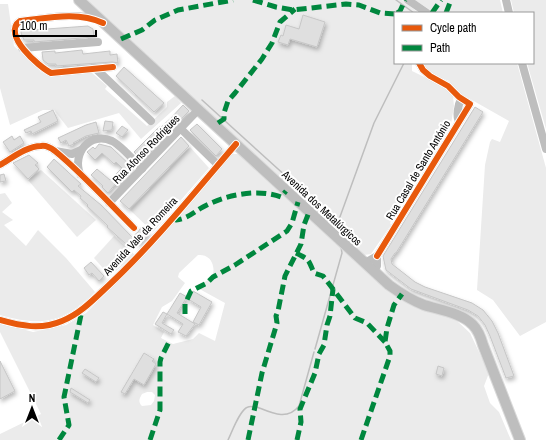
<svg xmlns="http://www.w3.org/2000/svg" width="546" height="440" viewBox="0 0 546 440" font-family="'Archivo Narrow',sans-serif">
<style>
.green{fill:#ebebeb;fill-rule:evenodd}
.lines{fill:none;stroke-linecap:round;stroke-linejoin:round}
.stream{stroke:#bebebe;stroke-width:1.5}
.building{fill:#dfdfdf;stroke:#c6c6c6;filter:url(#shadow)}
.major-casing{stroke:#dbdbdb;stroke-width:12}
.minor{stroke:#bebebe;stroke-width:8}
.major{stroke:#bebebe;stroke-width:10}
.quiet{stroke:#00873e;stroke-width:5;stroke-dasharray:10 5;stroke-linecap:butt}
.cycleway-casing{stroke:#fff;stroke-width:8}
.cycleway{stroke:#e8590c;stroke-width:6}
.labels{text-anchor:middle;stroke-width:4;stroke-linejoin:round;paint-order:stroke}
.street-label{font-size:11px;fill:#000;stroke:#fff}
</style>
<defs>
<filter id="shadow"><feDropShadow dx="1.5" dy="3" stdDeviation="2" flood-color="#0004"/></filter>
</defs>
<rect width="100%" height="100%" fill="#fff"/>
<g class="green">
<path d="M84 0H402L419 13H395V63H412V71L449 89 453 96 454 106 451 124 390 223 391 225 371 254 364 255 300 197 305 191 293 179 286 184ZM303 15 325 22 317 47 290 39 288 45 279 42 281 35 283 36 286 25 299 29Z"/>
<polygon points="415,0 500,0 503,13 432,13 430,10"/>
<polygon points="511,0 546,0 546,129 527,63 533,63 533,13 514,13"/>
<polygon points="0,4 8,4 14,46 41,72 48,76 92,73 107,86 105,89 147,126 167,107 167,102 175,96 181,103 141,139 119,113 68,128 54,110 43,110 10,125 0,88"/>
<polygon points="422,63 517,63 546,168 546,322 520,336 493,300 477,290 485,165 490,142 492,139 500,142 509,121 456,91 449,81 429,73"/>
<polygon points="190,147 209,168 153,232 130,210"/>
<path d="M231 154H240L381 284 455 319 470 333 489 373 484 386 490 403 499 412 511 440H0V434L41 414 0 332V323L33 332 66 325 86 313 155 244ZM198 255C201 255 204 255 207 257 213 260 216 272 211 277 207 282 200 284 194 286L225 303 215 341 199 333 193 339 173 344 161 338 164 332 153 325 162 307 172 301 185 283 178 277 179 273ZM144 353 154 358 152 361 156 364 144 384 130 376ZM147 392H152L155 395 154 401 151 405 142 406C138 402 139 399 142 394Z"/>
<polygon points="41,170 96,220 77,237 28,180"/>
<path d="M5 193 12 203 2 212 13 220 4 225 26 246 38 230 66 258 95 292C63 323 43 327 0 315V194Z"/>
<polygon points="114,236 135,255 110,276 94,258"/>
</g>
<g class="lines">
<g class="stream">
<polyline points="396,0 414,13"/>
<polyline points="202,100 288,178"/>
<polyline points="339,234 337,225 374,123 404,63"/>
<polyline points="315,349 342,253 341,247"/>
<path d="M257 407C272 413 287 421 299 406L314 352"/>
<path d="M228 440C232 432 240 409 248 407 250 406 253 407 255 407"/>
</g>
</g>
<g class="building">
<polygon points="303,15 325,22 317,47 290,39 288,45 278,42 281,35 283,36 286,25 299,29"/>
<polygon points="88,26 93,29 94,37 34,42 34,40 24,40 21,33 21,28 33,27 33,30"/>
<polygon points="82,50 83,54 110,51 110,55 117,54 118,63 112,62 56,66 56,64 48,64 43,60 42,52 55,51 55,53"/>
<polygon points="124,67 164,103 154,112 116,76"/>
<polygon points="183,105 189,111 142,160 134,152 160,126 161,127 171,118"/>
<polygon points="475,107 483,112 396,253 395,253 391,259 392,264 415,282 425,287 472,303 483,310 492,321 498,333 514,376 506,378 490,336 485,325 478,316 468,310 411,289 386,270 383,256"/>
<polygon points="53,110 58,121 32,134 31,131 26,133 24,130 41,122 38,117"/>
<polygon points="105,121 113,122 112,130 103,131"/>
<polygon points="96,122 99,133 86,136 73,143 74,144 69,146 66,140 61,143 58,138 86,125"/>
<polygon points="197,124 222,149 216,156 190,130"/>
<polygon points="122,126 128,130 122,137 116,133"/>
<polygon points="12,136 14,140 20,136 24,143 10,152 3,142"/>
<polygon points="181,137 189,146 129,209 120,201"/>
<polygon points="99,144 111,147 133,168 124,177 125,178 118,185 116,183 108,193 102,187 103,186 91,175 97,169 110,180 122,168 116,162 114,164 102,153 95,160 87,152 93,147 95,149"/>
<polygon points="29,155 38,163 35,165 39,169 28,179 13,163"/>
<polygon points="54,159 81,184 78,186 101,205 134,239 127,245 107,227 108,226 87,206 88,205 80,198 81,196 74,190 72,192 47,167"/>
<polygon points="4,174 6,181 0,182 0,175"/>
<polygon points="142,226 149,233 139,244 132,237 138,232"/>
<polygon points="91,262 104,276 99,281 92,273 89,275 84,268"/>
<polygon points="193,291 212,302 199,325 193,322 201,307 188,299"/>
<polygon points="180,293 187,297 177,313 195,324 186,336 178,332 183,324 167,314"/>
<polygon points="163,312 167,314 162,323 174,330 171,334 155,324"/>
<polygon points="144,353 154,359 152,361 156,364 144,385 134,379 125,394 121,392"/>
<polygon points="0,361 15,391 0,399"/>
<polygon points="438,366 444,368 442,376 436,374"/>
<polygon points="85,369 99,378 96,382 82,373"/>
<polygon points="71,388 90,400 88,403 70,392"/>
</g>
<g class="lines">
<defs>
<path id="major" d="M79 0 389 285C400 293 411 300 424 305 440 310 462 313 473 325 478 330 481 338 483 345L520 440"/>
</defs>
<use href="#major" class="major-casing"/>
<g class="minor">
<polyline points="408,0 427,13"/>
<polyline points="506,0 509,13"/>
<path d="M99 21C77 11 44 19 20 21 1 34 39 67 51 73L113 67"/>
<polyline points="22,48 98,42"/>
<polyline points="522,63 546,149"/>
<polyline points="95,68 151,121"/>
<path d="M459 121C456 116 458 105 461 99"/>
<polyline points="181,129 218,165"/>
<polyline points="55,151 72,154 81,150"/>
<path d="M0 165C12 158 27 146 41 146 46 145 51 148 55 151 83 174 108 202 134 228"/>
<path d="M80 174C72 153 90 131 112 141 122 146 134 161 142 169"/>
<polyline points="109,203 198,110"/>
<polyline points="377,256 470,104 459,97 448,86 430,76 423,70 419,63"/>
<polyline points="365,263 377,256 377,266 374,271"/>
<path d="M0 320C21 326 41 330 62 321 80 314 94 299 108 286 154 243 194 193 236 144"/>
</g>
<use href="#major" class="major"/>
<g class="quiet">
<polyline points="253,0 276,7 293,10 346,4 359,5 380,13 395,14"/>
<polyline points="397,13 400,11 405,0"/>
<polyline points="432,13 441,0"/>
<polyline points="446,13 451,0"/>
<polyline points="121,39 142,30 155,20 178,10 233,0"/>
<polyline points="218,123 224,119 224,113 228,101 235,93 262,59 272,43 280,22 295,9"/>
<path d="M173 217 176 220C189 218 192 213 203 207 225 195 258 188 281 197L286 191"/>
<path d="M296 253C310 260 308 259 314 273L323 276 355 318 367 323 385 342"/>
<polyline points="185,314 185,304 191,291 207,283 213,277 235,265 287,231 292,223 298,202"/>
<polyline points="59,440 69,425 64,397 82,310"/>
<polyline points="150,440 160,410 160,362 161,358 170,340"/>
<polyline points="248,440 262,373 277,323 276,316 278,311 285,276 301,244 304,225 309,212"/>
<polyline points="297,440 301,422 300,409 315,373 319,354 324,345 327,325 330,316 333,289"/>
<polyline points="361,440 390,356 390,351 385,342 387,328 394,305 402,294"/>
</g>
<defs>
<g id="cycleway">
<path d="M103 23C77 11 48 18 20 21 1 34 39 67 51 73L113 67"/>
<path d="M0 165C12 158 27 146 41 146 46 145 51 148 55 151 83 174 108 202 134 228"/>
<polyline points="377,256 470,104 459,97 448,86 430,76 423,70 419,63"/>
<path d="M0 320C21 326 41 330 62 321 80 314 94 299 108 286 154 243 194 193 236 144"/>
</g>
</defs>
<use href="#cycleway" class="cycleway-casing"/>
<use href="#cycleway" class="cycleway"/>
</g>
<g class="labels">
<g class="street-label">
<text transform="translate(146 149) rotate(-46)" y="4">Rua Afonso Rodrigues</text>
<text transform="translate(418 170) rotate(-59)" y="4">Rua Casal de Santo António</text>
<text transform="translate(322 208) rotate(43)" y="4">Avenida dos Metalúrgicos</text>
<text transform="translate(140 236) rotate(-47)" y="4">Avenida Vale da Romeira</text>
</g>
</g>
<rect x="394" y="12" width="140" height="52" fill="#ffffff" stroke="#999999"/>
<rect x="402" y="25" width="20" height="6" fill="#e8590c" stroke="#999999"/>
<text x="430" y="32" font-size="12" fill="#000000">Cycle path</text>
<rect x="402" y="45" width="20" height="6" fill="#00873e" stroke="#999999"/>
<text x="430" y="52" font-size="12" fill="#000000">Path</text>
<g transform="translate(32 408)" stroke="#ffffff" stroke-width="3" paint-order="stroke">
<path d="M0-3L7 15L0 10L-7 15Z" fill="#000000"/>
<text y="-6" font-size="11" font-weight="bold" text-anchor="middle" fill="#000000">N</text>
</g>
<path d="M14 30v6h82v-6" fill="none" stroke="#000000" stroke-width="2"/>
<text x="20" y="30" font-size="12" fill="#000000" stroke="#ffffff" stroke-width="3" paint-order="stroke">100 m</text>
</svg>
